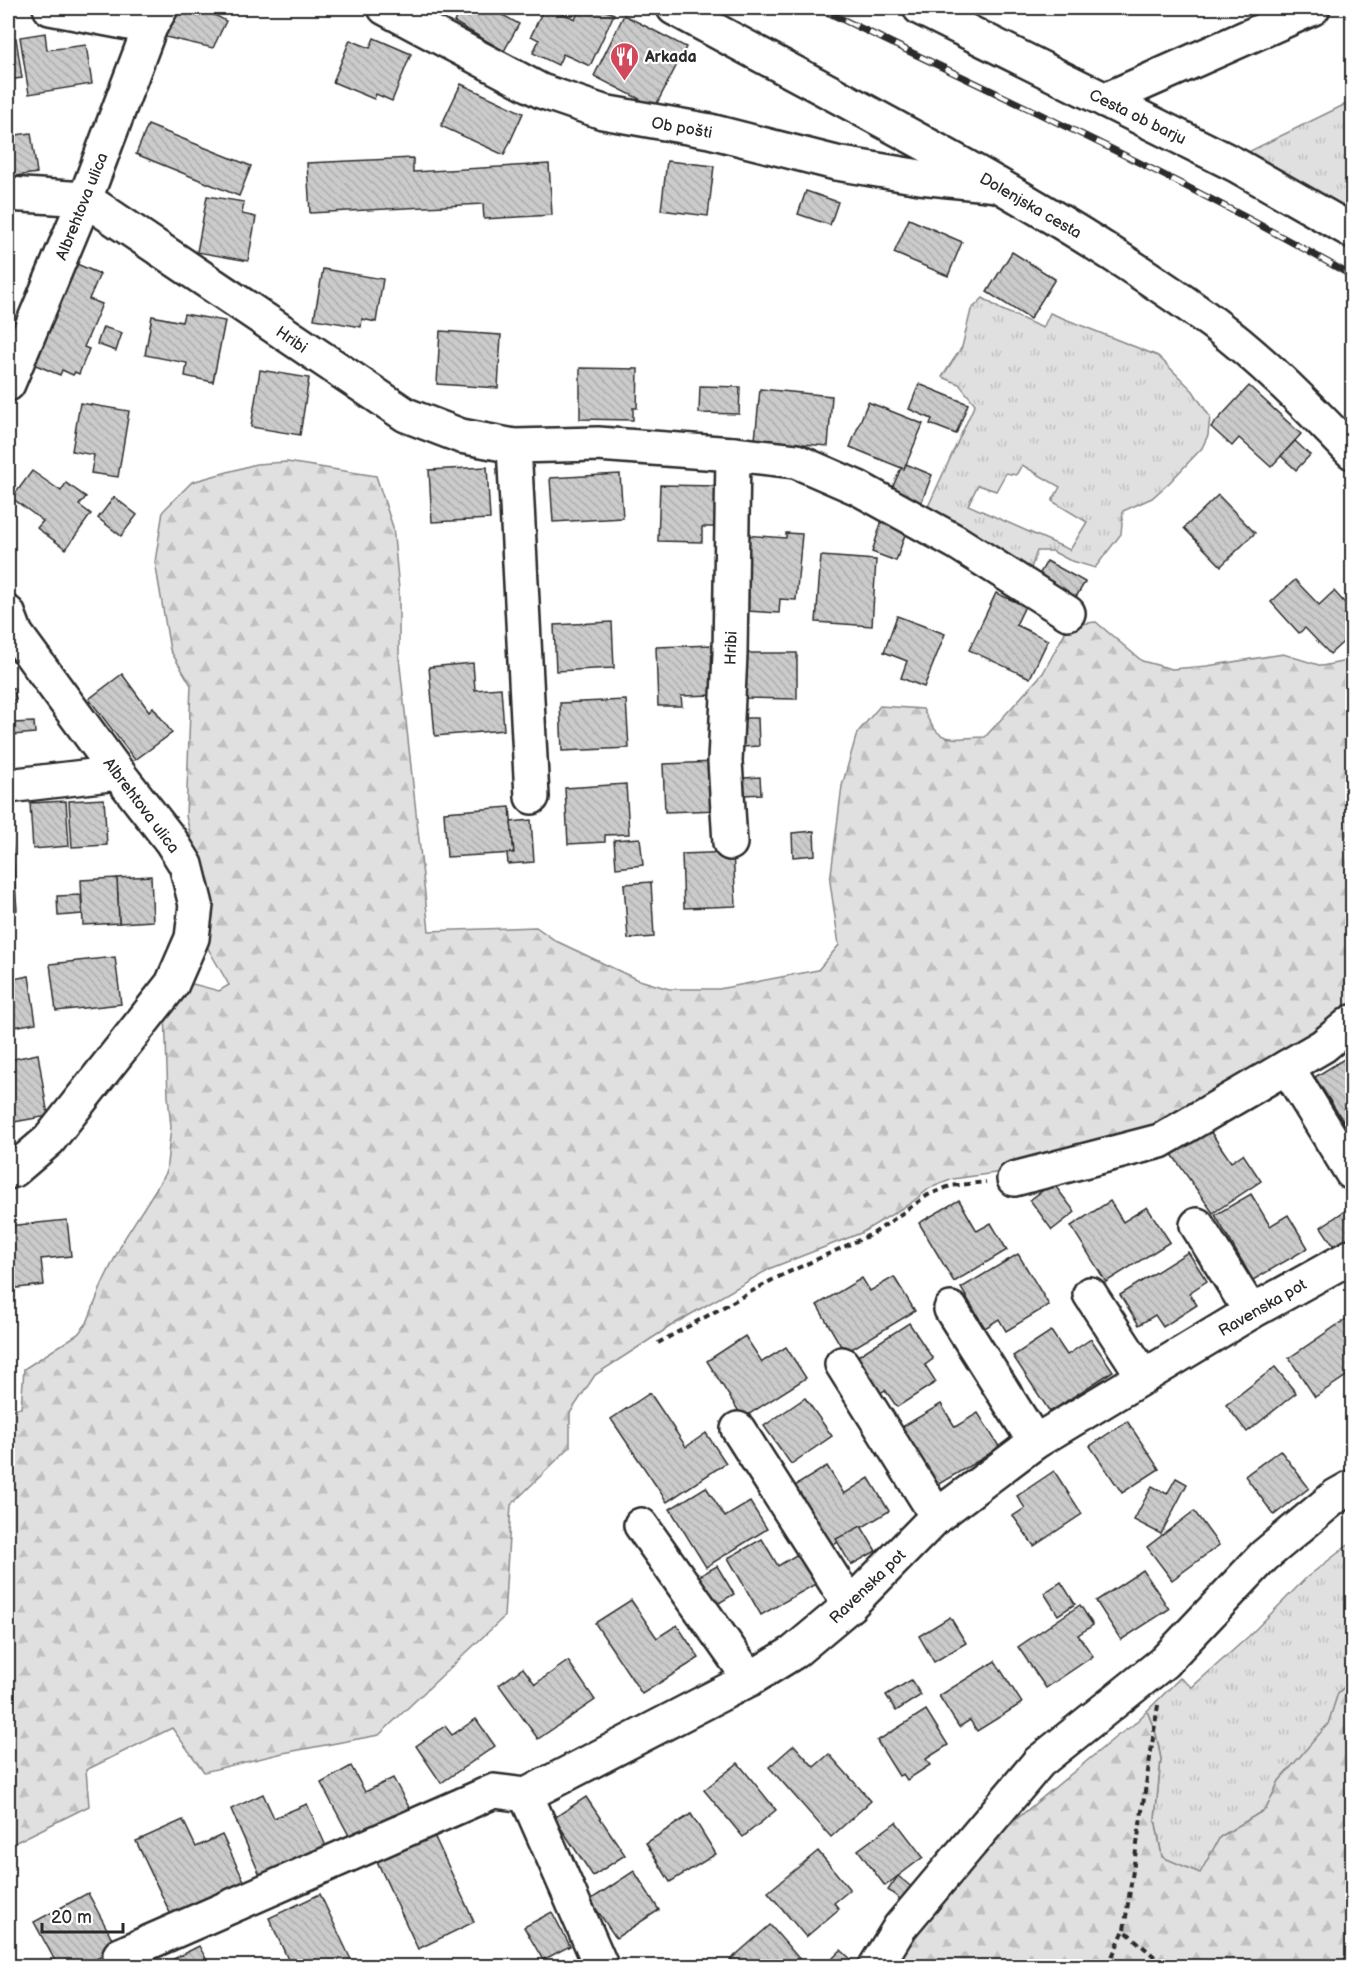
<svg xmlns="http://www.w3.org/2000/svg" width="1360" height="1974" viewBox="0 0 1360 1974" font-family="'Balsamiq Sans',sans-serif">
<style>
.grass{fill:url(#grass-tufts);stroke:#868686;stroke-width:1.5;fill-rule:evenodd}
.forest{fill:url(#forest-firs);stroke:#868686;stroke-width:1.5}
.building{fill:url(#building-back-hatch);stroke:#2b2b2b;stroke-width:1.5}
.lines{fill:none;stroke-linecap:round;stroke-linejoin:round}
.minor-casing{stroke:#2b2b2b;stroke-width:38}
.major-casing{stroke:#2b2b2b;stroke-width:38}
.path{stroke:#2b2b2b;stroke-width:4;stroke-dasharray:6 4.5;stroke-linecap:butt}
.minor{stroke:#fff;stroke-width:33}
.major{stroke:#fff;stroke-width:33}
.rail-casing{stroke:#2b2b2b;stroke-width:7}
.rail{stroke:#fff;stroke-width:4.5;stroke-dasharray:14;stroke-linecap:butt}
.labels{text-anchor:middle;stroke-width:4.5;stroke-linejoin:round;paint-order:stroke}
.poi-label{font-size:16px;font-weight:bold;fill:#2b2b2b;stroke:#fff;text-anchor:start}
.street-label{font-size:16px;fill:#2b2b2b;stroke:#fff}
</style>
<defs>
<pattern id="grass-tufts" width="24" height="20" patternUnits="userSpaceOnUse" patternTransform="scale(1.5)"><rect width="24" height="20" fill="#e0e0e0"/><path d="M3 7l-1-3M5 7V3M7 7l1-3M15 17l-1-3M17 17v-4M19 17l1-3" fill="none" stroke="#c0c0c0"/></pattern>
<pattern id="forest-firs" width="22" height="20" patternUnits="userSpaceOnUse" patternTransform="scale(1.5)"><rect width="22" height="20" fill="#e0e0e0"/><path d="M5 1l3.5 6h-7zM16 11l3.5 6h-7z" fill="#c0c0c0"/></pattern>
<pattern id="building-back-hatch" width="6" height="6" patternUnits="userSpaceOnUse" patternTransform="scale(1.5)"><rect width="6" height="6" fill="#cbcbcb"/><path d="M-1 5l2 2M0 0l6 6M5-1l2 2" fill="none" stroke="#aeaeae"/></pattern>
</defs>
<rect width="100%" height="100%" fill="#fff"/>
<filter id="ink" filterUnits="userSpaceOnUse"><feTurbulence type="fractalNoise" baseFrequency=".0167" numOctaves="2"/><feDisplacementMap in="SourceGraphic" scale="12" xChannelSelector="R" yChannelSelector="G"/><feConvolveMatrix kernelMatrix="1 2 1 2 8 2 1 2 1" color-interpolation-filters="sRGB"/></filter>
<g filter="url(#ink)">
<g class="grass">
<polygon points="1352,101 1352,224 1240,156"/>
<path d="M983 298 1000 309 1043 328 1050 313 1158 356 1193 391 1210 417 1208 435 1202 448 1169 483 1152 498 1123 511 1121 534 1095 568 1069 560 1052 551H1037L1029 574 926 511 975 404 959 384 942 377 962 347 971 310ZM1022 465 1060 487 1052 501 1087 522 1070 550 968 505 978 485 996 491 1006 473 1016 475Z"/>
<polygon points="1352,1542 1352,1680 1338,1693 1329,1724 1279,1781 1266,1809 1220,1837 1200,1874 1162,1857 1155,1819 1161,1759 1156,1734 1147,1711 1180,1678 1192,1687 1249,1636 1306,1578"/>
</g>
<g class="forest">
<path d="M287 462 376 476 393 527 399 589V657L429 931 536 927 556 941 636 979 669 989H719L818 970 839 945 830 882 842 786 857 733 880 706 923 709C940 746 948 738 985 737L1043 673 1069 625 1096 622 1142 661 1172 669 1207 666 1283 654 1322 666 1352 660V1018L1149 1136 1066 1163 953 1179 930 1188 911 1203 861 1233 771 1268 674 1324 595 1375 570 1413V1447L511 1505 504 1617 379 1735 283 1753 204 1772 172 1728 86 1770 89 1806 8 1846V1409L21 1408 24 1369 78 1334 87 1323 103 1282 124 1239 166 1173 171 1127 168 1096 165 1012 177 996 193 984 219 991 229 985 206 945 211 925 186 816 191 685 170 650 155 562 163 511 192 482 256 464Z"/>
<polygon points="1352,1680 1352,1966 891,1966 961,1865 1117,1736 1132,1726 1147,1711 1156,1734 1161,1759 1155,1819 1162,1857 1200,1873 1220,1837 1266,1809 1279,1781 1328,1724 1338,1693"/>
</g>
<g class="building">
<polygon points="174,8 202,8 226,21 213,48 161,36"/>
<polygon points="462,8 490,8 519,24 504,51 454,22"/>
<polygon points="544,8 551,8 575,19 581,8 599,8 614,14 590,66 563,54 558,65 533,53 539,40 531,36"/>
<polygon points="624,15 686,47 655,107 594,76"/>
<polygon points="45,33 47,50 86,45 92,84 29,94 20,37"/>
<polygon points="16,38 22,78 8,80 8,39"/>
<polygon points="374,38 411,54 392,101 376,94 374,99 333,82 350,40 370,48"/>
<polygon points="461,84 523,113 504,155 441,126"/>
<polygon points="148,125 251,166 239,196 136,154"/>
<polygon points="31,133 37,173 8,177 8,136"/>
<polygon points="413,158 413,172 549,164 552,215 484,219 483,204 310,213 307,163"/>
<polygon points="667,161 714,166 708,216 661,210"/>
<polygon points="806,191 838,202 830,225 798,214"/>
<polygon points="207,196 244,202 242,214 256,217 248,261 197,252"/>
<polygon points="909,219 962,242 948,276 894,253"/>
<polygon points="1012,252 1055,279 1030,319 987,292"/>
<polygon points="72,262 100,274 89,299 102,304 84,347 89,349 79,374 75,372 73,375 62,370 60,375 31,363"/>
<polygon points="323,269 383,279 376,322 362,319 361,327 314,319"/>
<polygon points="184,314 225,321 213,382 185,376 187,363 145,355 152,316 182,322"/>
<polygon points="103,327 122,333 116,351 97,344"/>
<polygon points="440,331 501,335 498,388 437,384"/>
<polygon points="580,368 638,369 637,408 633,408 633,420 580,419"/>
<polygon points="260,370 309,378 300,435 251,427"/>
<polygon points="919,384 968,404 956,434 930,424 932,419 909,409"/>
<polygon points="700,386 740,387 739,414 699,413"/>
<polygon points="1249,386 1301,434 1271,467 1239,438 1232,446 1211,427"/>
<polygon points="760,389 832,396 828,446 755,440"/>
<polygon points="868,402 923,424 904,469 850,447"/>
<polygon points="80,403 129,411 118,477 91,473 94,455 72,451"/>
<polygon points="1295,441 1310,455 1296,470 1281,456"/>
<polygon points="906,464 932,475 920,506 890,493 901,468 904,469"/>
<polygon points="487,467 490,519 432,522 429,470"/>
<polygon points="32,471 61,491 66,483 86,497 79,505 91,514 66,549 37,528 43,521 12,498"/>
<polygon points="620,474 623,518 553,522 550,478"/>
<polygon points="660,485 717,486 716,527 702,527 702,542 658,541"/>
<polygon points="1218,495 1255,533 1221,566 1184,528"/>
<polygon points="114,497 137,515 121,536 98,518"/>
<polygon points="883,517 908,526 896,561 872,552"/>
<polygon points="786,533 802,534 796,600 780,599 779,613 747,611 749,594 738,593 743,535 786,538"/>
<polygon points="821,556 876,560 872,626 816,622"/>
<polygon points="1047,561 1085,582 1073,602 1035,582"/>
<polygon points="1295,580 1319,605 1334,591 1352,611 1352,634 1330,654 1305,628 1299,633 1271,602"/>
<polygon points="996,593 1025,606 1016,625 1048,640 1030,678 969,650"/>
<polygon points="897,616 945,634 924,687 901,678 907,661 884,652"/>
<polygon points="612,622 614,668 556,671 554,625"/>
<polygon points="713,645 714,695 681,696 682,706 658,706 656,647"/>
<polygon points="745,653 797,653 797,699 744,698"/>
<polygon points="473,663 475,690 501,688 504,730 435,736 429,667"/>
<polygon points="122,674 149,711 153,707 172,733 135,760 89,699"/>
<polygon points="14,688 16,700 8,702 8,689"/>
<polygon points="626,700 629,748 562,751 560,703"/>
<polygon points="740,718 758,718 759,746 742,747"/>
<polygon points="34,722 35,733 13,735 12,723"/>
<polygon points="717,762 718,810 665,812 663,764"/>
<polygon points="760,777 761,794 745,795 744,778"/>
<polygon points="626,784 629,834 605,835 605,842 568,844 565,788"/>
<polygon points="104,799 107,845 72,847 69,801"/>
<polygon points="66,801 69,846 33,849 30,803"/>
<polygon points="510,807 514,853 447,857 444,812"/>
<polygon points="531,820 534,862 508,864 507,853 514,853 511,822"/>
<polygon points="8,828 11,828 13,857 8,857"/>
<polygon points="814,831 815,855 793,857 792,833"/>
<polygon points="640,838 643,865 616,868 614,840"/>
<polygon points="733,852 736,906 684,908 682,854"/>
<polygon points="8,857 13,857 17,910 8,911"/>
<polygon points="151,876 153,921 119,923 117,878"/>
<polygon points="117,878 119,923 83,925 81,880"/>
<polygon points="651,882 654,937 628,939 624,884"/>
<polygon points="81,895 82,914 58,916 57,896"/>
<polygon points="115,957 121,1004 56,1011 50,964"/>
<polygon points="29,976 36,1023 8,1028 8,980"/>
<polygon points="38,1054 48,1116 8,1123 8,1060"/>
<polygon points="1352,1054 1352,1126 1348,1129 1315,1077"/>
<polygon points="1208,1128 1231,1162 1243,1154 1261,1181 1213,1213 1171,1153"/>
<polygon points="1053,1183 1075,1212 1052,1230 1030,1200"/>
<polygon points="1251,1194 1270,1226 1288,1215 1308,1248 1253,1280 1215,1215"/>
<polygon points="959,1200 977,1231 991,1223 1007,1250 954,1282 919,1223"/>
<polygon points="1110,1201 1123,1222 1147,1207 1170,1242 1106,1282 1071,1226"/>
<polygon points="1352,1206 1352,1235 1335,1248 1321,1227"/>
<polygon points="67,1220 71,1256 41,1259 44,1285 8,1289 8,1226"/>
<polygon points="1188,1252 1207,1281 1189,1293 1197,1305 1163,1327 1155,1315 1139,1325 1120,1295"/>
<polygon points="1018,1254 1049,1305 1006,1331 999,1319 985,1328 961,1288"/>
<polygon points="894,1277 915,1311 845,1353 817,1305 862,1278 870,1291"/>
<polygon points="1352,1315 1352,1372 1315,1397 1289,1358"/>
<polygon points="909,1323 933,1359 925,1365 936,1382 897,1407 885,1390 876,1396 853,1359"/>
<polygon points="1051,1331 1067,1355 1091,1339 1113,1371 1050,1412 1013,1356"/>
<polygon points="745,1336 762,1362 786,1347 806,1378 743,1418 707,1361"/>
<polygon points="1275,1367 1296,1393 1247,1432 1226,1405"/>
<polygon points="650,1393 686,1447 706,1433 726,1463 667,1502 611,1419"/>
<polygon points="805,1398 832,1436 791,1464 764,1426"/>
<polygon points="941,1404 955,1427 978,1413 1000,1448 932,1488 897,1430"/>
<polygon points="1127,1421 1159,1469 1122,1493 1090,1446"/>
<polygon points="1280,1450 1309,1488 1274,1515 1245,1476"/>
<polygon points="827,1466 844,1494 869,1478 889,1511 827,1549 790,1489"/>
<polygon points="1054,1471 1082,1514 1034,1546 1013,1516 1025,1508 1017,1496"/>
<polygon points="1176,1478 1187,1484 1161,1534 1134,1520 1152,1486 1167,1494"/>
<polygon points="706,1487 725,1517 750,1502 767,1529 706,1567 670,1509"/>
<polygon points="1194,1511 1219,1545 1172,1580 1147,1547"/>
<polygon points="861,1526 876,1551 851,1565 836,1539"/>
<polygon points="762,1539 778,1566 801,1552 819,1582 761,1615 728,1558"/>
<polygon points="717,1566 734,1594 709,1609 692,1580"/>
<polygon points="1143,1570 1169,1609 1121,1640 1096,1601"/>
<polygon points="1061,1582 1075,1604 1058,1615 1044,1593"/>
<polygon points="631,1600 657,1638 677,1625 699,1658 642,1694 595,1623"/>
<polygon points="1080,1605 1093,1625 1078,1635 1093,1656 1046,1688 1018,1647"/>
<polygon points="950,1617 966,1643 934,1662 919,1636"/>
<polygon points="568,1661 595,1700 538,1739 499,1685 523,1668 535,1684"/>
<polygon points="995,1661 1022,1703 977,1731 970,1720 959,1727 939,1696"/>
<polygon points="911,1680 921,1695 896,1711 886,1695"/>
<polygon points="926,1710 948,1745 926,1759 930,1765 907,1780 903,1774 899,1776 877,1741"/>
<polygon points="476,1719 495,1746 441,1783 416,1746 445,1726 452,1735"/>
<polygon points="794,1745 814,1767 829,1754 871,1801 831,1837 769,1767"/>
<polygon points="738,1763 776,1810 743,1837 704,1790"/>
<polygon points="351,1766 365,1792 393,1778 411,1811 353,1843 321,1783"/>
<polygon points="263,1794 274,1818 307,1804 330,1855 264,1884 231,1809"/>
<polygon points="586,1797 625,1855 593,1876 554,1818"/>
<polygon points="691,1814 716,1854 670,1882 646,1843"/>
<polygon points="183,1820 196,1847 222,1835 245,1883 172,1917 136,1841"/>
<polygon points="896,1822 923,1857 885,1886 858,1850"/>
<polygon points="433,1833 474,1922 418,1949 376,1859"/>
<polygon points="818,1851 850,1890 834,1903 839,1909 806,1937 768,1892"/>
<polygon points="634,1871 659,1910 616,1938 590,1900"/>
<polygon points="898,1876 914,1889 904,1902 888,1890"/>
<polygon points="88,1893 117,1948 83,1966 58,1966 34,1922"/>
<polygon points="320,1894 353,1964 348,1966 291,1966 269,1918"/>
<polygon points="552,1912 570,1946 543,1960 524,1927"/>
<polygon points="770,1925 802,1962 796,1966 736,1966 730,1960"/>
<polygon points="199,1946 210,1966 160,1966"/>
<polygon points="841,1950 856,1964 853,1966 825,1966"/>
</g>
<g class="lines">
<defs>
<g id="minor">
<polyline points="50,8 150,27"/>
<polyline points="385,8 541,91 603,112 710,131 836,163 920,177 998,185"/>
<polyline points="920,8 1236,165 1352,231"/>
<polyline points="1105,100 1313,8"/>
<polyline points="8,194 85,199 406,415 461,436 514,446 598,444 733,454 796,461 858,488 956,542 1068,613"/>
<polyline points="8,384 85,199 150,27 161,8"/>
<polyline points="514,446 532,797"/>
<polyline points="8,613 16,634 118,773 171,841 186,865 196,905 192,938 172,984 49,1140 14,1170 8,1172"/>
<polyline points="8,786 118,773"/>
<polyline points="730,843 725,761 730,654 733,454"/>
<polyline points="1287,1067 1352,1173"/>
<polyline points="1014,1179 1160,1141 1323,1046 1352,1022"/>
<polyline points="1197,1225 1251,1312"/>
<polyline points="1090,1294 1144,1377"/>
<polyline points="951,1309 1035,1442"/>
<polyline points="842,1364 937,1516"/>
<polyline points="738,1429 850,1605"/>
<polyline points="641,1525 750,1679"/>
<polyline points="120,1955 494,1791 526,1795"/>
<polyline points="601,1966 526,1795 750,1679 794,1652 850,1605 937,1516 1035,1442 1251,1312 1352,1256"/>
<polyline points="876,1966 900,1927 1039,1762 1164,1662 1264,1556 1336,1496 1352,1487"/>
</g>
<path id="major" d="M674 8C856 108 1045 200 1213 323 1264 361 1308 407 1352 452"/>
</defs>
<use href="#minor" class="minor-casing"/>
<use href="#major" class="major-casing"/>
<g class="path">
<polyline points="658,1343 774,1279 874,1233 928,1195 950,1186 986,1182"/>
<polyline points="1158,1705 1124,1930 1165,1966"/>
<polyline points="1108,1966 1124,1930"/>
</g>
<use href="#minor" class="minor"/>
<use href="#major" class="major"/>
<defs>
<path id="rail" d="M819 8C998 95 1180 177 1352 276"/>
</defs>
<use href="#rail" class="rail-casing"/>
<use href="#rail" class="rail"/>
</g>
</g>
<defs>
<symbol id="restaurant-pin" viewBox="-11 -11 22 30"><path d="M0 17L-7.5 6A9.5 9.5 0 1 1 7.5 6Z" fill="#d1495b" stroke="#fff"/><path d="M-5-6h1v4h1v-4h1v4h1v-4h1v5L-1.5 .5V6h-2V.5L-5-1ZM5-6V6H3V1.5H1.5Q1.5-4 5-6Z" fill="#fff"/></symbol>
</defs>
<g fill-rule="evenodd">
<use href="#restaurant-pin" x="608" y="40" width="33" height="45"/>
</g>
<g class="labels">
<g class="poi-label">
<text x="645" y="62">Arkada</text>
</g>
<g class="street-label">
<text transform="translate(1138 116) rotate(26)" y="6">Cesta ob barju</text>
<text transform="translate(682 127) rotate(10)" y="6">Ob pošti</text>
<text transform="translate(1031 205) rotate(30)" y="6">Dolenjska cesta</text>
<text transform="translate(81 206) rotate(-68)" y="6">Albrehtova ulica</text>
<text transform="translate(292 339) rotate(35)" y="6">Hribi</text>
<text transform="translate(730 648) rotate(-88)" y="6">Hribi</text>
<text transform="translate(142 805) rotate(53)" y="6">Albrehtova ulica</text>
<text transform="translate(1262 1307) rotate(-30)" y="6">Ravenska pot</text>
<text transform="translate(867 1586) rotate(-44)" y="6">Ravenska pot</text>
</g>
</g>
<rect width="1360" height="1974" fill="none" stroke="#fff" stroke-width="30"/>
<rect x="15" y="15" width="1330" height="1944" fill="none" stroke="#2b2b2b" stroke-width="2" filter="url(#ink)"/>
<path d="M42 1923v9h81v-9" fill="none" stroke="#2b2b2b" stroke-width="3"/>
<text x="51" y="1923" font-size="18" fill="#2b2b2b" stroke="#ffffff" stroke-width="4.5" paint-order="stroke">20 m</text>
</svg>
